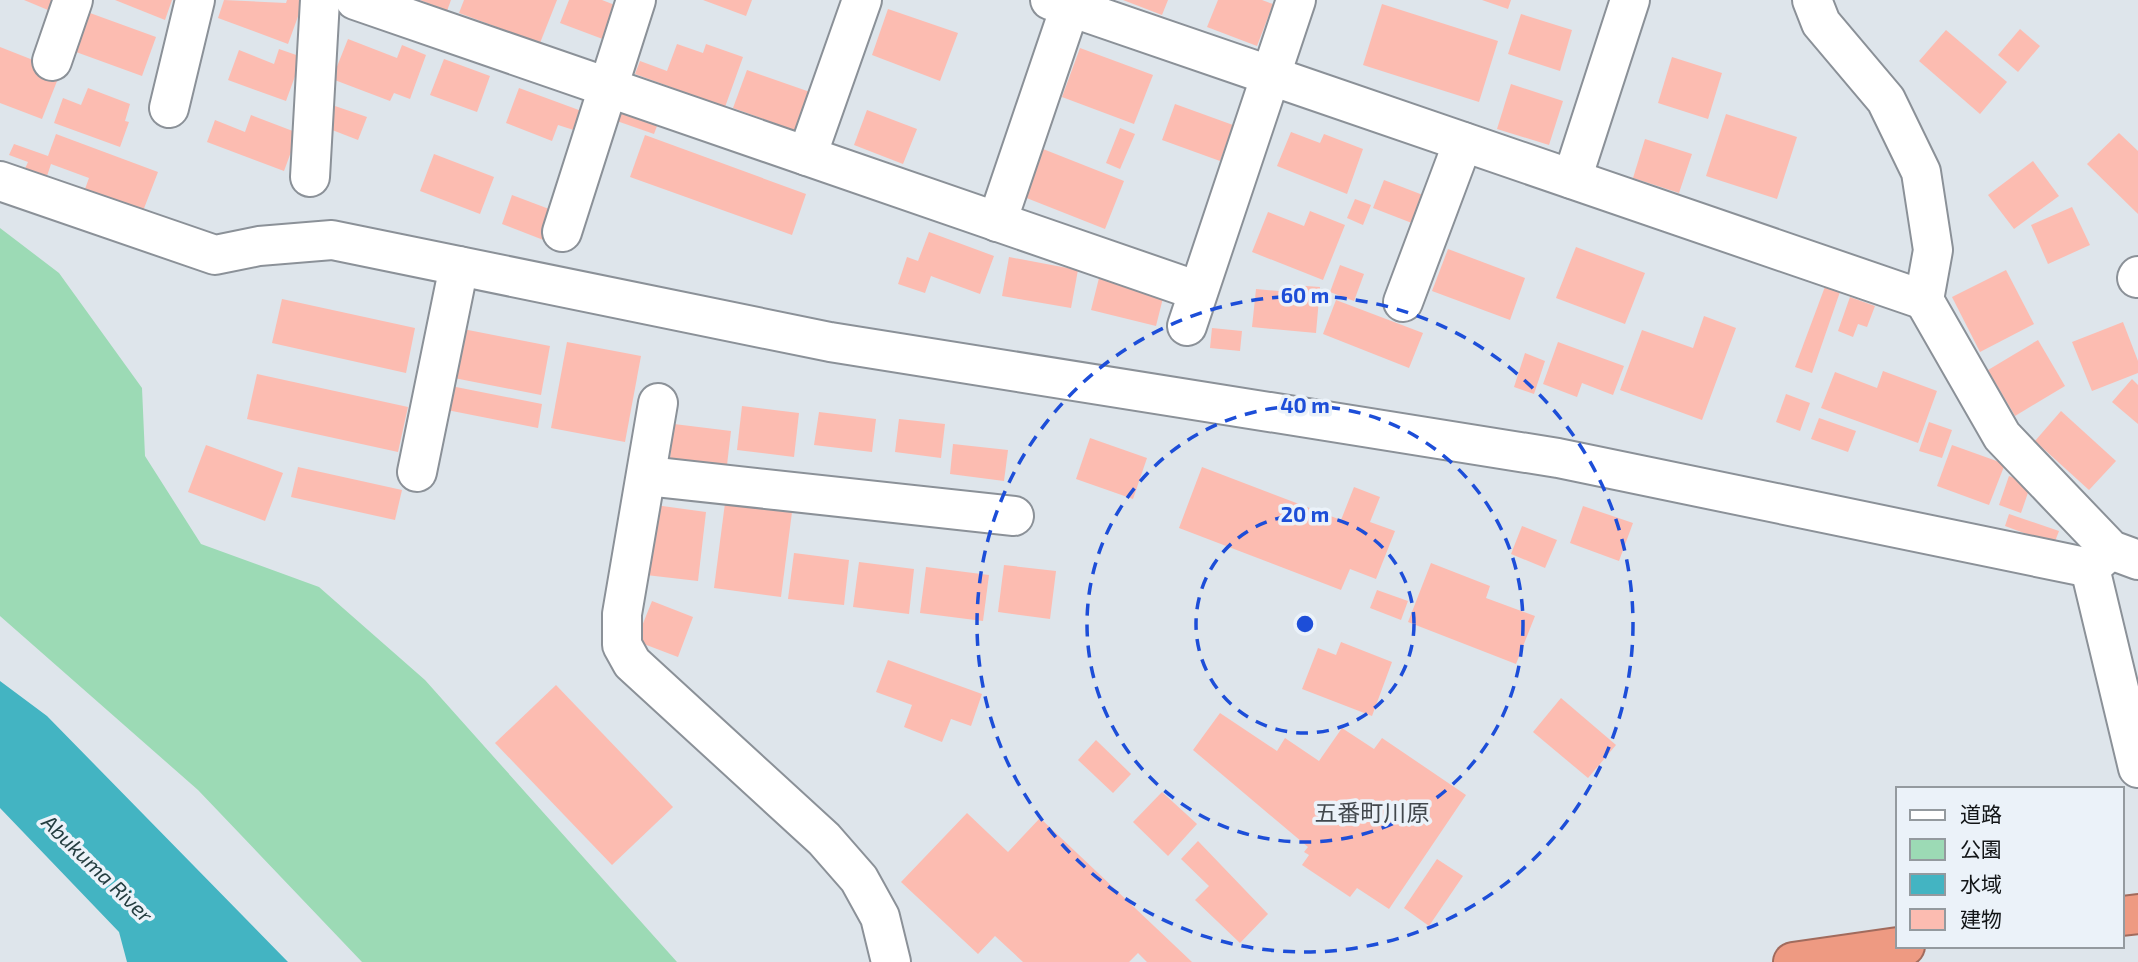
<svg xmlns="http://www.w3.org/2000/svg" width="2138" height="962" viewBox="0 0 2138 962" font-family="'Exo 2','Noto Sans JP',sans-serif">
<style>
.green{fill:#9cdab5}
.water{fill:#43b4c2}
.building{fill:#fcbcb1}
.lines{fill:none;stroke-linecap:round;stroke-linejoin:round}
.minor-casing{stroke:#8b9198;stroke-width:42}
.highway-casing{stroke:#a16b5d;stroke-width:42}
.minor{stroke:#fff;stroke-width:38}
.highway{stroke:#ee9a82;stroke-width:38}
.ring{fill:none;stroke:#1d4ed8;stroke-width:3.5;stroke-dasharray:12 9}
.labels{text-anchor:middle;stroke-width:7;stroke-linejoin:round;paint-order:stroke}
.water-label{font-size:21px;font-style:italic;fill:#253e41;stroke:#ebf2f9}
.quarter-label{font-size:23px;fill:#42484d;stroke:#ebf2f9}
.centre{fill:#1d4ed8;stroke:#ebf2f9;stroke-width:3.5}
.ring-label{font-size:21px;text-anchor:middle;font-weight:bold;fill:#1d4ed8;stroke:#ebf2f9;stroke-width:7;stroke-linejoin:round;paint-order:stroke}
</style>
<rect width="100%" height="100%" fill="#dee5eb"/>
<polygon class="green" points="0,228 59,273 142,388 145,456 201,544 319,587 425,680 677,962 362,962 198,790 0,616"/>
<polygon class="water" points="0,681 47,716 288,962 127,962 119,932 0,808"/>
<g class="building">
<polygon points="24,0 52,0 48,10"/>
<polygon points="115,0 172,0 165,20"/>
<polygon points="224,0 286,3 287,0 304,0 288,44 218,18"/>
<polygon points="420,0 451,0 447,11"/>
<polygon points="464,0 557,0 540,43 459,13"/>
<polygon points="569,0 602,0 620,7 608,41 560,23"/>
<polygon points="703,0 752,0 746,16"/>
<polygon points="1123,0 1168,0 1162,15"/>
<polygon points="1218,0 1262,0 1273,4 1257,46 1207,27"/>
<polygon points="1482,0 1511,0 1508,9"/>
<polygon points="1382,4 1498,41 1479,102 1363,65"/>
<polygon points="888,9 958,33 940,81 872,55"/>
<polygon points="90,13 156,37 142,76 76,52"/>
<polygon points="1521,14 1572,30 1560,71 1508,54"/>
<polygon points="2020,29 2040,46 2018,72 1998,55"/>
<polygon points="1946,30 2007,82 1980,114 1919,61"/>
<polygon points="348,39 397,58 402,45 426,55 410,99 394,93 390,101 332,79"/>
<polygon points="677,44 703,53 706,44 743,57 725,107 635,74 640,61 667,71"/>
<polygon points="0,47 61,71 42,119 0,103"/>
<polygon points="1080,48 1153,75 1134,124 1062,97"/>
<polygon points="279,49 302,57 286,101 228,80 239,50 274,64"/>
<polygon points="1672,57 1722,73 1708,119 1658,103"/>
<polygon points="444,59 490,76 477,112 430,95"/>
<polygon points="747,70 810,92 796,131 733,108"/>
<polygon points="1511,84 1563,101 1549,145 1497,129"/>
<polygon points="88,88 130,104 125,121 129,122 120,147 54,123 63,98 81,105"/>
<polygon points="519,88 587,113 580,132 558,125 552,141 506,123"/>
<polygon points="621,104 660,118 654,134 614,120"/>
<polygon points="1175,104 1233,125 1220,161 1162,140"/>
<polygon points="335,106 367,117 358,140 327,128"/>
<polygon points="867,110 917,129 903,164 854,145"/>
<polygon points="1726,114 1797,137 1777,199 1706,176"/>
<polygon points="251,115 298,133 284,171 207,142 215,120 245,132"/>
<polygon points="1120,128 1135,134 1120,169 1106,163"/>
<polygon points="1291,132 1320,143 1324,134 1363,149 1347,194 1277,166"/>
<polygon points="2119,133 2138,151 2138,214 2087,164"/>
<polygon points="56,134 158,172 143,211 85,189 89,178 51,164 46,179 24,171 28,162 9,155 14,144 48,156"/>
<polygon points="645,135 806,194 792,235 630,177"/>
<polygon points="1645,139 1692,154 1679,193 1633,178"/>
<polygon points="1043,149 1124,181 1105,229 1024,197"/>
<polygon points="434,154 494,177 480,214 420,191"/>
<polygon points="2033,161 2059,196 2014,229 1988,195"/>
<polygon points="1384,180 1428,197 1417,225 1373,208"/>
<polygon points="512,195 557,212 546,241 502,224"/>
<polygon points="1355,199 1371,205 1363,225 1347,218"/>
<polygon points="2072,207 2090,245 2048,264 2031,225"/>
<polygon points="1310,211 1345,225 1323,280 1252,252 1268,212 1304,226"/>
<polygon points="929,232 994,256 980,294 931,276 925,293 898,284 907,257 918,261"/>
<polygon points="1576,247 1645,273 1625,324 1556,298"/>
<polygon points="1448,249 1525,278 1510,320 1432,291"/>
<polygon points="1009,257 1078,270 1071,308 1002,296"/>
<polygon points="1340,265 1364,274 1354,301 1330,292"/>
<polygon points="2006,270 2034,324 1980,352 1952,297"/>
<polygon points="1100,274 1165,290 1156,326 1091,310"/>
<polygon points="1826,284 1841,289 1812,373 1795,367"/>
<polygon points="1291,285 1320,287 1316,333 1252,327 1256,289 1290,292"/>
<polygon points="1850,297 1875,306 1867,327 1858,324 1853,337 1838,331"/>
<polygon points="282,299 415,328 406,373 272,343"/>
<polygon points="1336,300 1423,333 1409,368 1323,334"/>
<polygon points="1704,316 1736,328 1702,420 1620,390 1642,330 1693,348"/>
<polygon points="2123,322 2138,361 2138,373 2092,391 2072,342"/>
<polygon points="1212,328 1242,331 1240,351 1210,348"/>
<polygon points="463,329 550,346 541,395 454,378"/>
<polygon points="2038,340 2065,386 2015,416 1988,370"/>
<polygon points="567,342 641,356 625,442 551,428"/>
<polygon points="1558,342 1624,366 1613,395 1582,383 1577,397 1543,384"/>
<polygon points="1525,353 1545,361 1534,394 1514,387"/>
<polygon points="1883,371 1937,391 1918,443 1821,408 1835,372 1877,388"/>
<polygon points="257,374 408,407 398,452 247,419"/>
<polygon points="2132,379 2138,385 2138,424 2112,402"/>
<polygon points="451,386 542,404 538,428 447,410"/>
<polygon points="1786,394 1810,403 1800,431 1776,422"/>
<polygon points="742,406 799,413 794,457 737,450"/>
<polygon points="2061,411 2116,461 2089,490 2035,441"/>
<polygon points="819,412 876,419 872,452 814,445"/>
<polygon points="1819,418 1856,431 1848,452 1811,439"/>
<polygon points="899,419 945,424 941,458 895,452"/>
<polygon points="1929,422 1952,430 1942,458 1919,451"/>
<polygon points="674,424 731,431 727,465 670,458"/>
<polygon points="1090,438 1147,458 1133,499 1076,479"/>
<polygon points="953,444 1008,450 1004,481 950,474"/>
<polygon points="206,445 283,473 265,521 188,492"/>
<polygon points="1952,445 2005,464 1989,505 1937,486"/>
<polygon points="298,467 402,490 395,520 291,497"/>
<polygon points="1202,467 1341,520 1354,487 1380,497 1370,522 1395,531 1376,579 1350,569 1341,590 1179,528"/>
<polygon points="2009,476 2031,484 2021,513 1999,505"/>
<polygon points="725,503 792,512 781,597 714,588"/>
<polygon points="655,505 706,512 698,581 646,575"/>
<polygon points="1583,506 1633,523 1619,561 1570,543"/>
<polygon points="2009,514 2059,531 2054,544 2005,526"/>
<polygon points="1522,526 1557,540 1545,568 1511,554"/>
<polygon points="794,553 849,560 844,605 788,599"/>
<polygon points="859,562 914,569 909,614 853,607"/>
<polygon points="1431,563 1490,586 1486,598 1535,616 1516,664 1408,622"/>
<polygon points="1004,565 1056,571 1050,619 998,612"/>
<polygon points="926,567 989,575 983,621 920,613"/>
<polygon points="1377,590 1408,601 1401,620 1370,608"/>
<polygon points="652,601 693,617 678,657 636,641"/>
<polygon points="1341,642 1392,662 1372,716 1302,689 1318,648 1336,655"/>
<polygon points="888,660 982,694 971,726 951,719 942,742 904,727 912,705 876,692"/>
<polygon points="556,685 673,807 612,865 495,743"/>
<polygon points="1561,698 1616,745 1588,778 1533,732"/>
<polygon points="1220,713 1277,751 1285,738 1319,761 1342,728 1374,749 1382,738 1466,795 1389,909 1357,888 1350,897 1302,865 1309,855 1304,852 1308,847 1193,750"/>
<polygon points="1096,740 1131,774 1113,793 1078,760"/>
<polygon points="1162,792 1197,824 1168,856 1133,822"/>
<polygon points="967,813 1008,852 1040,818 1192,962 1147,962 1138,953 1129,962 1023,962 995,936 978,954 901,882"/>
<polygon points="1198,841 1268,914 1240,943 1195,900 1209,886 1181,859"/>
<polygon points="1437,859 1463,876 1429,926 1404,908"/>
</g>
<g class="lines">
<defs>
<g id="minor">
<polyline points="355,0 1198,291"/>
<polyline points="1050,0 1924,300"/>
<polyline points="1812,0 1821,23 1886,100 1921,172 1933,250 1924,300 2002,436 2111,550 2138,560"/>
<polyline points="52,61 73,0"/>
<polyline points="169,108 195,0"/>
<polyline points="807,156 862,0"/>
<polyline points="310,177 320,0"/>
<polyline points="1572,179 1630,0"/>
<polyline points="0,181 215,255 259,246 332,240 830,342 1558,458 2090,568"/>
<polyline points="997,222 1070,7"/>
<polyline points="562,232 636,0"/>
<polyline points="2137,278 2138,276"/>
<polyline points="1403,302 1463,142"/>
<polyline points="1187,326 1296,0"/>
<polyline points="658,403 622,614 622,645 632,663 824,839 859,879 880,917 891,962"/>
<polyline points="417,472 459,266"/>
<polyline points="647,476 1014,516"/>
<polyline points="2109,551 2090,568 2138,768"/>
</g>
<g id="highway">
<polyline points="2122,916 2138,914"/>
<polyline points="1793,962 1905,946"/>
</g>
</defs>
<use href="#minor" class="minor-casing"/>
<use href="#highway" class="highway-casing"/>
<use href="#minor" class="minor"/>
<use href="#highway" class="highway"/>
</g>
<g class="ring">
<circle cx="1305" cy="624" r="109"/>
<circle cx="1305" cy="624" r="218"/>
<circle cx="1305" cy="624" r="328"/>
</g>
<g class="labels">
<g class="water-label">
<text transform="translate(97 869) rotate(44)" y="7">Abukuma River</text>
</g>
<g class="quarter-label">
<text x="1372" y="821">五番町川原</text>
</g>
</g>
<circle cx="1305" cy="624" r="10" class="centre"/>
<g class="ring-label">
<text x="1305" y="303">60 m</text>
<text x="1305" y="413">40 m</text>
<text x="1305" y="522">20 m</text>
</g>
<rect x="1896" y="787" width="228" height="161" fill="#ebf2f9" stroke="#949a9f" stroke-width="2"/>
<rect x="1910" y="810" width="35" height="10" fill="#ffffff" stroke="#949a9f" stroke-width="2"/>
<text x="1960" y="822" font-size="21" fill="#121517">道路</text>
<rect x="1910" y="839" width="35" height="21" fill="#9cdab5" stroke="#949a9f" stroke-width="2"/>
<text x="1960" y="857" font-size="21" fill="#121517">公園</text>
<rect x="1910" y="874" width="35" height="21" fill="#43b4c2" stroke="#949a9f" stroke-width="2"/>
<text x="1960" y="892" font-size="21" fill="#121517">水域</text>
<rect x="1910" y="909" width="35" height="21" fill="#fcbcb1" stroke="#949a9f" stroke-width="2"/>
<text x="1960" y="927" font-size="21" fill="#121517">建物</text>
</svg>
